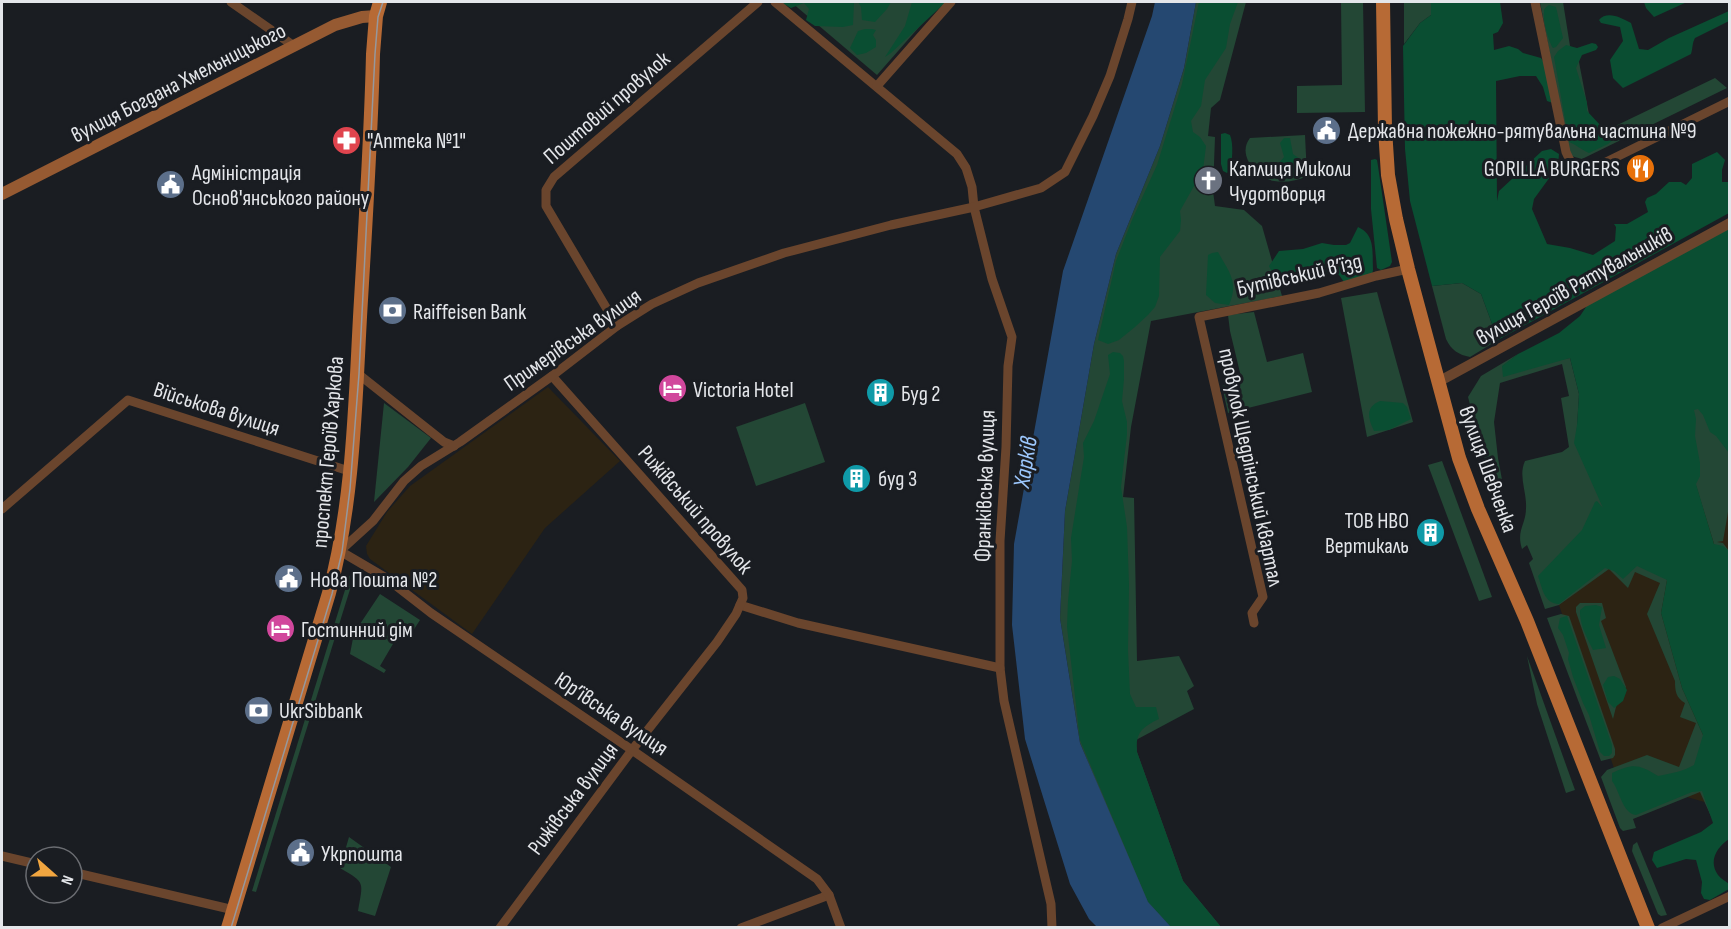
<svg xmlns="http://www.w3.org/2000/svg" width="1731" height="929" viewBox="0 0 1731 929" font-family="'Sofia Sans Condensed',sans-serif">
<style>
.education{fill:#2c2313}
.green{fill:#234735}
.forest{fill:#0a4e32}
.water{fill:#254871}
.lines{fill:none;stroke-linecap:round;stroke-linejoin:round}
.minor{stroke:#6a452d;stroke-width:9}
.tertiary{stroke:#6a452d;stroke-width:10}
.secondary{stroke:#965a32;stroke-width:12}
.primary{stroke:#b76a35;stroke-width:14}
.tram{stroke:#96989d;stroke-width:1.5}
.labels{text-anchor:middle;stroke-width:6;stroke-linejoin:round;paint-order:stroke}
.street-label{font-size:22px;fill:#e4e6ea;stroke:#1a1d22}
.poi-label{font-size:22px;fill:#e4e6ea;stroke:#1a1d22;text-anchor:start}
.water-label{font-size:24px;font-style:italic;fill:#9cc7fd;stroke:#1a1d22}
</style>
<rect width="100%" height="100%" fill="#1a1d22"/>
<g class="education">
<polygon points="1729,355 1729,809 1617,777 1559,605 1632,549 1672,408"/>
<polygon points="548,387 620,461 545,528 472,634 370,559 367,554 366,546 387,512 410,486"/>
</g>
<g class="green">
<polygon points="791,2 941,2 877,75"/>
<polygon points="1196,2 1246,2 1220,100 1211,108 1208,136 1215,137 1213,191 1215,206 1244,210 1262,226 1282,296 1151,321 1131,427 1123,497 1134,498 1137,661 1179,656 1194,686 1187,691 1194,709 1136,740 1137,752 1183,881 1221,927 1171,927 1148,903 1129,861 1080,743 1060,618 1065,511 1094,344 1116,254 1160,146 1184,68"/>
<polygon points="1341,2 1363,2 1365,112 1297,113 1297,86 1342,85"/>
<polygon points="1404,2 1431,2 1431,15 1420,23 1404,44"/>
<polygon points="1540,2 1563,2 1570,46 1578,57 1589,114 1595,123 1609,129 1715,78 1727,88 1582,159 1571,156 1567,145"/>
<path d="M1305 135 1307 176C1297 181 1284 183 1274 181 1255 177 1237 154 1250 138Z"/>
<path d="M1462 283 1481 294 1498 340 1470 357C1459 355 1451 350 1446 339L1432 286Z"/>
<polygon points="1377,292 1413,422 1367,437 1341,298"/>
<polygon points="1254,312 1267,362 1303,353 1312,392 1228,413 1222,386 1242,381 1230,331 1228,315"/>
<path d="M1518 354 1503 366 1570 358 1579 394 1576 444 1667 580 1661 613 1682 688 1703 735 1718 812 1714 823 1700 792 1633 819 1636 828 1623 831 1620 828 1601 777 1607 770 1647 755 1679 767 1696 723 1680 717 1685 703C1676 698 1675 691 1675 681L1647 614 1660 583 1635 572 1628 588 1609 569 1559 605 1545 609 1529 563 1533 559 1527 545 1522 549C1516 530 1526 525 1526 508 1527 492 1518 476 1525 461L1562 452 1569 447 1561 398 1569 396 1562 364 1500 383 1494 422 1498 458 1503 485 1500 490 1493 493 1468 397 1481 376Z"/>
<polygon points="1729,355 1729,506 1723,541 1717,542 1723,543 1729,551 1729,592 1672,408"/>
<polygon points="384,403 431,438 408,467 374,502"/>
<polygon points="805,403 825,462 756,486 736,427"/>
<polygon points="1442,461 1492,597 1479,601 1428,465"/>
<polygon points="356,570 256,892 252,891 349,577 352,572"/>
<polygon points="380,594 420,620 409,637 400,632 380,666 386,670 384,673 350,654 354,633"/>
<polygon points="1580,603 1602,603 1606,618 1601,621 1626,687 1616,707 1613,719 1576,612 1576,607"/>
<polygon points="1561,614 1569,616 1615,749 1615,755 1613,758 1601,761 1547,618"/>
<polygon points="1527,656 1575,790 1566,793 1537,704"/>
<path d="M349 837 391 867 375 916 358 911C363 882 366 883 340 868Z"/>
<polygon points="1637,842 1667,915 1661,916 1658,914 1632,851 1633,845"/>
</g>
<g class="forest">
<polygon points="780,2 854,2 853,25 843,27 815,26 806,20 809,9 804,3 791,8"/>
<polygon points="858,2 891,2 887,9 875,22 862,20 861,7"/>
<polygon points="912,2 946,2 891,53 885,57 905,26"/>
<polygon points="1199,2 1238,2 1230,24 1226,48 1205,80 1201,106 1191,121 1193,132 1200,137 1206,146 1203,170 1180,211 1181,220 1180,231 1160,257 1159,296 1155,307 1148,315 1135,327 1119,340 1108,344 1098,340 1116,261 1132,220 1157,165 1182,84"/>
<polygon points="1431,2 1500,2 1503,23 1498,32 1493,34 1494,50 1509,46 1518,49 1523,53 1541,58 1546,65 1553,103 1547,101 1543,87 1536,76 1520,76 1496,81 1497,201 1499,191 1542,151 1551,149 1559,154 1558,166 1534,199 1532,209 1547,244 1570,248 1593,255 1615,241 1616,227 1614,224 1627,224 1648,212 1645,202 1647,198 1656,194 1669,182 1681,182 1686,185 1692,178 1692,164 1717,152 1725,160 1722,170 1722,182 1729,182 1729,213 1498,340 1481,294 1462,283 1432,286 1410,201 1405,149 1403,46 1420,23 1431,15"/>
<polygon points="1644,2 1687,2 1654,17 1646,8"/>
<path d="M1549 5 1556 7 1563 38 1556 47 1553 48C1549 42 1543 22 1544 13 1544 8 1545 8 1549 5Z"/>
<path d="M1729 11V21L1695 38C1692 43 1693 48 1691 54L1623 88 1613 78 1610 60 1623 41 1620 27 1601 23 1599 20C1607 10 1622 18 1631 23L1639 49 1648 50 1669 38Z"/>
<polygon points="865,29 872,29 876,30 873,35 876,40 876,47 866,53 857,55 850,48 858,31"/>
<path d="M1592 43 1596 44 1598 47 1596 50 1582 55 1576 68 1587 103V111L1601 126 1616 132 1617 137 1608 144 1589 153C1580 149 1577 145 1569 142L1554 57 1558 51 1566 45 1577 48Z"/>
<path d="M1225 133 1230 135C1234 145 1232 161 1230 171L1227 173 1223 171 1221 164V134Z"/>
<polygon points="1284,138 1290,138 1293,154 1304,162 1305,172 1300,177 1277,178 1273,170 1284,157 1280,143"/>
<polygon points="1375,159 1377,160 1378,166 1392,262 1390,266 1381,270 1377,268 1371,209 1371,160"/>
<path d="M1729 223V453L1716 436 1710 432 1703 415 1698 409 1694 410 1696 419 1695 436 1700 463V476L1696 484 1714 544 1723 546 1730 552 1729 839C1717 847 1708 861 1718 875 1721 879 1726 881 1729 884V889L1710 900 1704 899 1701 893 1702 882 1696 860 1686 859 1657 868 1652 860 1654 852 1701 832 1713 823 1702 791 1692 792 1636 815C1622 813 1620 791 1612 781V773C1633 763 1639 764 1658 776 1672 773 1682 772 1694 765L1703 735 1682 688 1661 613 1667 580 1637 566 1623 579 1614 571 1605 568 1559 604C1544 604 1542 587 1538 576L1582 530 1595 502 1597 501 1603 508 1574 443 1577 425 1579 394 1570 358 1503 377 1502 366 1518 354 1559 333 1580 316 1592 298Z"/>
<path d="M1358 227C1376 235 1372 253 1373 270L1372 275 1344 282 1339 275C1332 273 1327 274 1320 274 1313 273 1308 269 1301 270 1296 270 1293 275 1288 276 1281 278 1271 272 1269 266L1279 251 1303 249 1322 243 1334 245H1346L1350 243Z"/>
<path d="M1218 252C1229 272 1239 282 1229 305L1215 303 1206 295 1208 255 1212 253Z"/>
<path d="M1113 352 1120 353 1123 356 1124 361V379L1122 401 1127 422V434L1121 487 1127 527 1129 585 1128 650 1130 694 1136 707H1156L1159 719C1142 727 1135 733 1137 752L1183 881 1221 927H1171L1148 902 1080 740 1067 627 1068 601 1072 561 1071 538 1084 457 1083 443 1094 421 1110 374 1108 355Z"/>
<path d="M1380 401 1403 403 1407 407 1411 419 1389 430 1374 431C1368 418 1365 407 1380 401Z"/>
<path d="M1596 605 1602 607 1599 625 1606 648 1593 650C1587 638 1579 623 1580 610L1585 606Z"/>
<polygon points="1567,616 1612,745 1612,753 1609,756 1604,756 1600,752 1589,715 1583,703 1573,677 1568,659 1569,653 1563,635 1558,628 1560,618"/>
<polygon points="1614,676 1620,679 1627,690 1623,701 1614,708 1608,702 1603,685 1608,677"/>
</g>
<polygon class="water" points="1155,2 1196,2 1184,68 1160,146 1116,254 1094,344 1065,511 1060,618 1080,743 1148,902 1171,927 1097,927 1089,919 1070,884 1025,739 1012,625 1014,544 1063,271 1152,16"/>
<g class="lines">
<g class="minor">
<polyline points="231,2 294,46"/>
<polyline points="775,2 957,154 966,168 972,187 974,207 992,279 1012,337 1008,366 1006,447 1000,541 1000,668 1004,701 1051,904 1052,928"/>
<path d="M1535 2 1566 152C1573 168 1576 174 1594 168L1730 101"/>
<polyline points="877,86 951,2"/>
<polyline points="617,326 546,206 546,190 554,177 758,2"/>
<polyline points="357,373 444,442 454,446"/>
<polyline points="2,509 128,400 349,471"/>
<polyline points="740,605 798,623 1000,668"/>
<polyline points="1254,623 1252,613 1263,597 1199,317 1319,293 1376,276 1408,269"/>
<polyline points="2,856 36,864"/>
<polyline points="72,872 234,910"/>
<polyline points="500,928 632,750 717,642 736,614 743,598 742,590 552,376"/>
<polyline points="741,928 829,895"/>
<polyline points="841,928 829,895 817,879 632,750 431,613 386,578 340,551 373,521 404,481 421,466 460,442 552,376 617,326 652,304 698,283 784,253 891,225 974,207 1041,188 1065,172 1093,116 1110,76 1128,19 1132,2"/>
<polyline points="1662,928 1730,896"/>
</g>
<polyline class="tertiary" points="1438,382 1730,223"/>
<polyline class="secondary" points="2,194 335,25 362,17 376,16"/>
<g class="primary">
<polyline points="1383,2 1385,129 1388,175 1396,219 1408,269 1459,458 1478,509 1527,621 1648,928"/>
<path d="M228 928 329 593C353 504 355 409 360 317 365 230 371 142 373 54L376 16 380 2"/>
</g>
<polyline class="tram" points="231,928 291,729 332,594 342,552 350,489 359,374 375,54 378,17 383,2"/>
</g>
<defs>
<symbol id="civic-disc" viewBox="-11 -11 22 22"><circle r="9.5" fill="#5c6f8a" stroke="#1a1d22"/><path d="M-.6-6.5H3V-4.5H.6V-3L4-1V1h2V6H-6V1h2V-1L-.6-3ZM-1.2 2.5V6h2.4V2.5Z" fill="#fff"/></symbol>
<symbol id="pharmacy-disc" viewBox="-11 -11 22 22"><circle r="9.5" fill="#e0444e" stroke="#1a1d22"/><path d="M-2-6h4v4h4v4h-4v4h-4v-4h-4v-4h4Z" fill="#fff"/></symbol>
<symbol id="restaurant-disc" viewBox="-11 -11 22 22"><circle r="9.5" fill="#e8710a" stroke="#1a1d22"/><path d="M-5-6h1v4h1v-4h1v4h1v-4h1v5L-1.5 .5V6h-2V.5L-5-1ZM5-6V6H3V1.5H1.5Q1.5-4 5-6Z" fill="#fff"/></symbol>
<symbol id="church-disc" viewBox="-11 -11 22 22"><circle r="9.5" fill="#6b7280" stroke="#1a1d22"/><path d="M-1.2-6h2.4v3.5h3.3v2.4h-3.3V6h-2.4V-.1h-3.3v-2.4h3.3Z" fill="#fff"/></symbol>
<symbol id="bank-disc" viewBox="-11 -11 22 22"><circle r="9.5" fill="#5c6f8a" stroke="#1a1d22"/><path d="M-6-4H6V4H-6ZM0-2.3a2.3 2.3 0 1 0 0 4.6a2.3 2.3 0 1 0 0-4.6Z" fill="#fff"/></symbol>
<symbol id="hotel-disc" viewBox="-11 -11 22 22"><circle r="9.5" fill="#d1479c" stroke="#1a1d22"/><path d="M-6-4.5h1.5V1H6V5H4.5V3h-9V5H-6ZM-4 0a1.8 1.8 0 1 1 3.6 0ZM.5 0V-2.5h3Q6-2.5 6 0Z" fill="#fff"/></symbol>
<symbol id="building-disc" viewBox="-11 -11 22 22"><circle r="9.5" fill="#0f9aa8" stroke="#1a1d22"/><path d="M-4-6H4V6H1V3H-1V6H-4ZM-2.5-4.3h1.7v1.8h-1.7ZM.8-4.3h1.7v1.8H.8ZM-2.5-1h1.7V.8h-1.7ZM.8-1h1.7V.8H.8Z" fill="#fff"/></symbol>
</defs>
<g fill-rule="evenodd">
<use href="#civic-disc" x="1310" y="114" width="33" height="33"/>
<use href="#pharmacy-disc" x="330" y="124" width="33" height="33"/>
<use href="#restaurant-disc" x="1624" y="152" width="33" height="33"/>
<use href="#church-disc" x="1192" y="164" width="33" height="33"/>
<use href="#civic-disc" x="154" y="168" width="33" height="33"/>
<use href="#bank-disc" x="376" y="294" width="33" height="33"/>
<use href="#hotel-disc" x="656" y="372" width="33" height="33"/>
<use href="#building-disc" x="864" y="376" width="33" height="33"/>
<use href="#building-disc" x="840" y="462" width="33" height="33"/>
<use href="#building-disc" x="1414" y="516" width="33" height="33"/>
<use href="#civic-disc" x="272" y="562" width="33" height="33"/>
<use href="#hotel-disc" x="264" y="612" width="33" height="33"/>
<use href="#bank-disc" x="242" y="694" width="33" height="33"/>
<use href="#civic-disc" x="284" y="836" width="33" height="33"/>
</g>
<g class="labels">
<g class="street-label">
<text transform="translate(178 82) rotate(-27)" y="8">вулиця Богдана Хмельницького</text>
<text transform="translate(606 107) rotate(-41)" y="8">Поштовий провулок</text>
<text transform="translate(1299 274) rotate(-13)" y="8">Бутівський в’їзд</text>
<text transform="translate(1574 285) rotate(-29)" y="8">вулиця Героїв Рятувальників</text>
<text transform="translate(572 339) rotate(-35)" y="8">Примерівська вулиця</text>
<text transform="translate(217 408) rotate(18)" y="8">Військова вулиця</text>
<text transform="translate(327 452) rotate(-85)" y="8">проспект Героїв Харкова</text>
<text transform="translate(1252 467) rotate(78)" y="8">провулок Щедрінський квартал</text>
<text transform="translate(1489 469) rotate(70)" y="8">вулиця Шевченка</text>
<text transform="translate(984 486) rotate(-88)" y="8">Франківська вулиця</text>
<text transform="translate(696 509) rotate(49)" y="8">Рижівський провулок</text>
<text transform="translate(612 713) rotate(34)" y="8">Юр’ївська вулиця</text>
<text transform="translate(572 798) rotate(-53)" y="8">Рижівська вулиця</text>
</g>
<g class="poi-label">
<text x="1348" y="138">Державна пожежно-рятувальна частина №9</text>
<text x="367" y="148">"Аптека №1"</text>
<text x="1229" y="176">Каплиця Миколи<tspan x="1229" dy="25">Чудотворця</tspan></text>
<text x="1620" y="176" text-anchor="end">GORILLA BURGERS</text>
<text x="192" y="180">Адміністрація<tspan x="192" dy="25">Основ'янського району</tspan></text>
<text x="413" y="319">Raiffeisen Bank</text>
<text x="693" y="397">Victoria Hotel</text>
<text x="901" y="401">Буд 2</text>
<text x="878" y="486">буд 3</text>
<text x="1409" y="528" text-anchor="end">ТОВ НВО<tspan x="1409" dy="25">Вертикаль</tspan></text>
<text x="310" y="587">Нова Пошта №2</text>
<text x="301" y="637">Гостинний дім</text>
<text x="279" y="718">UkrSibbank</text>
<text x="321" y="861">Укрпошта</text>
</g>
<g class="water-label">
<text transform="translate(1025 462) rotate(-81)" y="8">Харків</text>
</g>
</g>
<rect width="1731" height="929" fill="none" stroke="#e4e6ea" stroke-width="6"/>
<g transform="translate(54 875) rotate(111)"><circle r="28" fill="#1a1d22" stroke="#6b6d72" stroke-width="1.5"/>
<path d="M0-4.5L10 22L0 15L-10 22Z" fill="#f1a640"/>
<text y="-9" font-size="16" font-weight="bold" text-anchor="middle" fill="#e4e6ea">N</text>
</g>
</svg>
